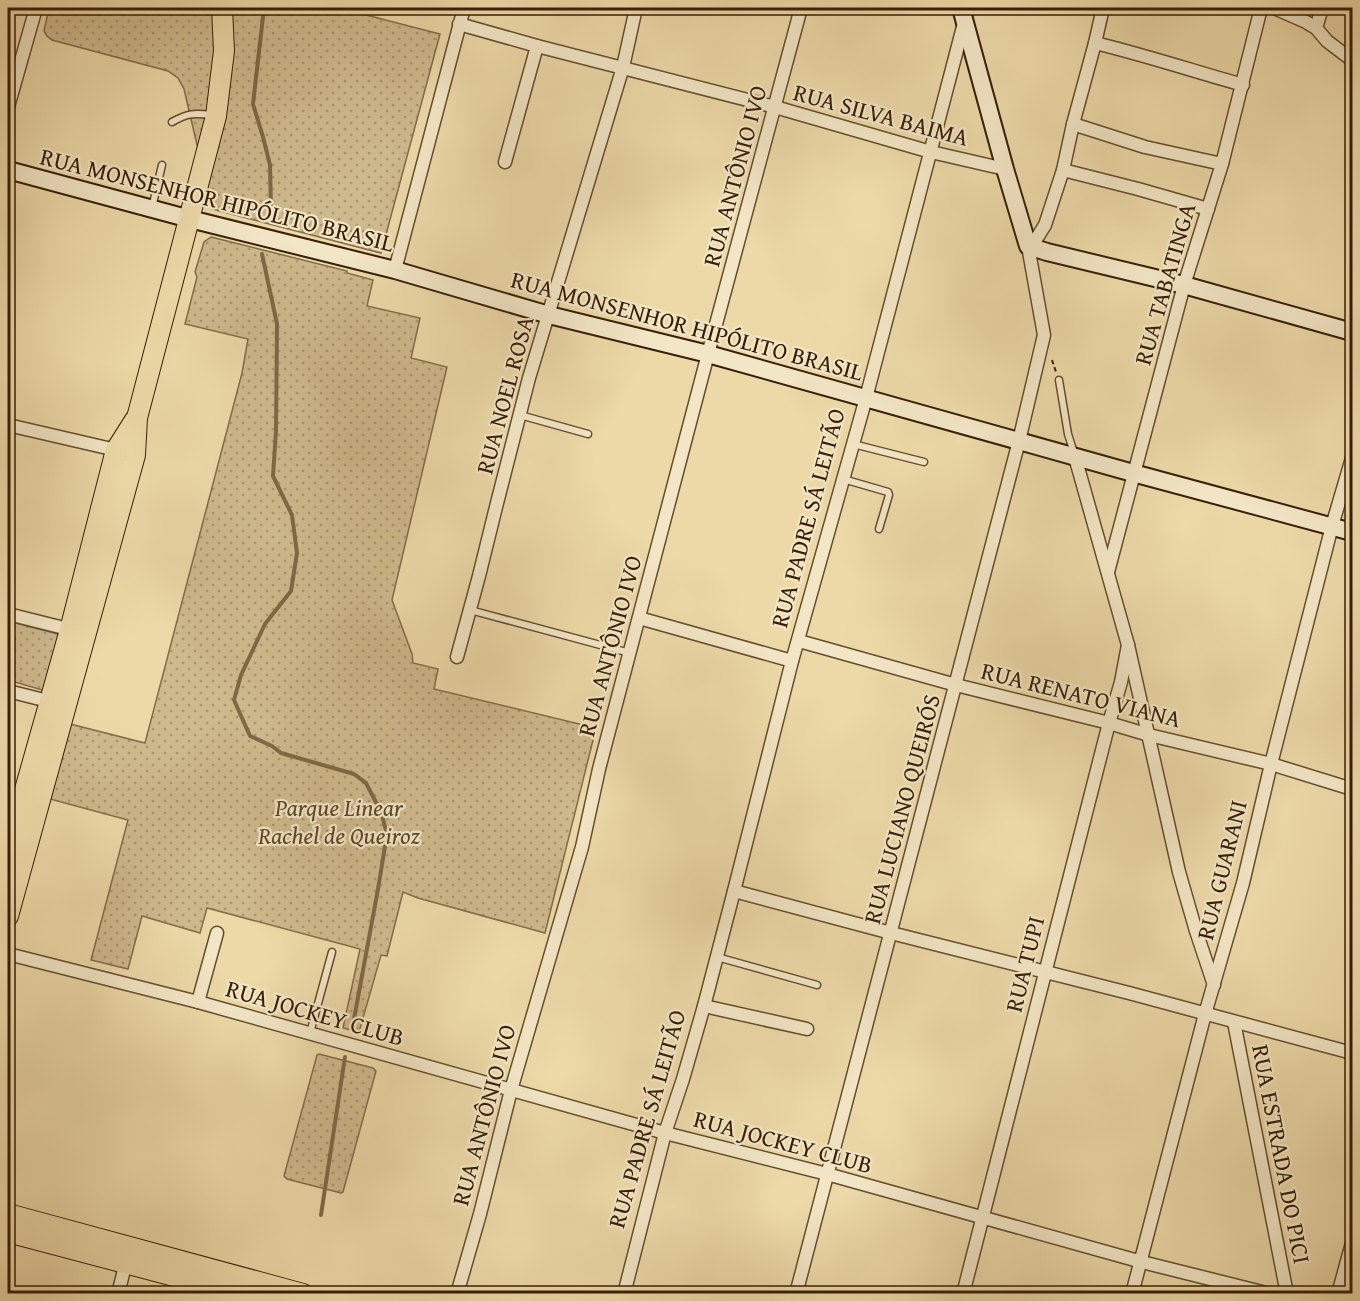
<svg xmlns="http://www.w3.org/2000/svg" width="1360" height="1301" viewBox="0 0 1360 1301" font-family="'Gentium Book Plus',serif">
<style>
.green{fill:url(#green-dots);stroke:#826c49;stroke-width:1.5}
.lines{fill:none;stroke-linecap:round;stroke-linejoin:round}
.stream{stroke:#7f6846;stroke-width:4}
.service-casing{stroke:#644d2e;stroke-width:9}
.minor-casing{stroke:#644d2e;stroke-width:15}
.secondary-casing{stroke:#361e06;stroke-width:20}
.primary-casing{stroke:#361e06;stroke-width:22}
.path{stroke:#361e06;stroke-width:2;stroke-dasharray:4.5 3;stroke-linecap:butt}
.service{stroke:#f3e6c6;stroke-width:6}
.minor{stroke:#f3e6c6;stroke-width:12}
.secondary{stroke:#f3e6c6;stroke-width:16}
.primary{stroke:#edd9a8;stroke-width:20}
.labels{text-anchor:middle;stroke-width:4.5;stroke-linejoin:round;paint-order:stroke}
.street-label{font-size:24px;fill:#361e06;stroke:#f3e6c6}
.park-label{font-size:24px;font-style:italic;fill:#5c4528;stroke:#f3e6c6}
</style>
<defs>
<pattern id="green-dots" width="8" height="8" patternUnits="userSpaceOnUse" patternTransform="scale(1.5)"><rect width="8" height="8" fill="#ceb98c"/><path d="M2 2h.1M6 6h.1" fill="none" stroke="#a89670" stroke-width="1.8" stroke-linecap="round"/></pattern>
</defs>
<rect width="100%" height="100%" fill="#edd9a8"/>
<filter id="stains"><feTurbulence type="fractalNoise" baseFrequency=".00333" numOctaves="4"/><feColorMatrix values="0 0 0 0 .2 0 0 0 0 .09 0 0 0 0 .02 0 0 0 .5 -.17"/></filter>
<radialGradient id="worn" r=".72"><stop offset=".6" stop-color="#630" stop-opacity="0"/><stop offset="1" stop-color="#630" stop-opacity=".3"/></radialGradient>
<g class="green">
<polygon points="49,8 339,8 440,34 381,253 212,209 184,89 178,78 168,71 52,40 47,36 44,31"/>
<polygon points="211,237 347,271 347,273 373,280 367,306 420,318 411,358 447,367 392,600 412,654 413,663 438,669 434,689 596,728 545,933 418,898 403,892 387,956 381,955 359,1032 343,1028 360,949 207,908 200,933 142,916 128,969 91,960 128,820 50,799 70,724 145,743 242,373 248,339 185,324 197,277 195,272 204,242"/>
<polygon points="8,621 58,634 61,642 49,685 42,690 8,680"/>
<polygon points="319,1054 373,1068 376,1071 343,1192 341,1193 287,1179 284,1176 317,1055"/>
</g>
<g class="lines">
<g class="stream">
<polyline points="264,8 253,104 263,137 270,165 271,209"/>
<polyline points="262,254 277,324 276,431 273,476 292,515 297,553 291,591 265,624 241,675 234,700 250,736 272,746 281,753 354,774 366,783 381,812 387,834 378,889 352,1030"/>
<polyline points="321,1215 345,1057"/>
</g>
<defs>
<g id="service">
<path d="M172 122C188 113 194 113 212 115"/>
<polyline points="152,208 162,165"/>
<polyline points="1059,380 1068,434 1074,453"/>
<polyline points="520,415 588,434"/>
<polyline points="853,444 924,462"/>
<polyline points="843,479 888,492 889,495 879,529"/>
<polyline points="470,610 630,653"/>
<polyline points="717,957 817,985"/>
<polyline points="310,1033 332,952"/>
</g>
<g id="minor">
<polyline points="1274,8 1306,22 1316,28 1327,41 1352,60"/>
<polyline points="459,24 537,46 775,107 931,152 1005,169"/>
<polyline points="1316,28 1322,8"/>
<path d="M1095 43C1145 55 1193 71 1243 85"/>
<polyline points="8,107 36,8"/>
<polyline points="1073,124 1145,147 1222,164"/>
<polyline points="505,162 537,46"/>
<polyline points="1063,170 1138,189 1208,209"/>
<polyline points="395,270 464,8"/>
<polyline points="8,425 116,450"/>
<polyline points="1075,457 1128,645 1179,872 1196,931 1214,985"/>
<polyline points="1108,572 1184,285 1222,164 1261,8"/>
<polyline points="8,614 76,631"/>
<polyline points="639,618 792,661"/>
<polyline points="799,641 956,685 1109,723 1149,735 1271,764 1352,789"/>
<polyline points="457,657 479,576 496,507 529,378 623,67 636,8"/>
<polyline points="8,691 56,703"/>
<polyline points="734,891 891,933 1129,993 1352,1053"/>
<polyline points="8,954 198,1002 665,1133 827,1174 1142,1262 1270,1294"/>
<polyline points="198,1002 217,933"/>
<polyline points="704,1006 807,1029"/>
<polyline points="1234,1022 1287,1294"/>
<polyline points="118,1294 126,1262"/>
<polyline points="457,1294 480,1214 511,1090 582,847 599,769 708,354 801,8"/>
<polyline points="624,1294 665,1133 683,1079 704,1006 734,891 792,661 866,398 964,23"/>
<polyline points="796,1294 1019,441 1044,335 1028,246 1035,241 1045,225 1063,170 1073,124 1095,43 1103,8"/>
<polyline points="963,1294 1109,723 1121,682 1128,645"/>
<polyline points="1132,1294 1205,1014 1243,883 1271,764 1332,526 1352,458"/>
<polyline points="1338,1294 1352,1243"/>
</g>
<g id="secondary">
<polyline points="961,8 1005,169 1028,246 1047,252 1184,285 1352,332"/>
<polyline points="8,170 190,219 395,270 549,315 708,354 1133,473 1352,532"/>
</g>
<g id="primary">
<polyline points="8,850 70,630 116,450 135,420"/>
<polyline points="8,916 135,455 137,418 216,116 224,51 222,8"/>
<polyline points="8,1214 303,1294"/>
<polyline points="8,1232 242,1294"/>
</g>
</defs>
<use href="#service" class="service-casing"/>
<use href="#minor" class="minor-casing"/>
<use href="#secondary" class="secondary-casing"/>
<use href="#primary" class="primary-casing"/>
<polyline class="path" points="1052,360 1056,372"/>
<use href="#service" class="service"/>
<use href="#minor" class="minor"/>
<use href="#secondary" class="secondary"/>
<use href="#primary" class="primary"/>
</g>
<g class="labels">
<g class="street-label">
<text transform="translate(881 115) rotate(15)" y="8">RUA SILVA BAIMA</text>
<text transform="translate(735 176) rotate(-75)" y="8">RUA ANTÔNIO IVO</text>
<text transform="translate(217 200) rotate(14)" y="8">RUA MONSENHOR HIPÓLITO BRASIL</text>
<text transform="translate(1165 284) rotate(-74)" y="8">RUA TABATINGA</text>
<text transform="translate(687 326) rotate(15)" y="8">RUA MONSENHOR HIPÓLITO BRASIL</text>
<text transform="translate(505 395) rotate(-75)" y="8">RUA NOEL ROSA</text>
<text transform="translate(808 518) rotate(-75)" y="8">RUA PADRE SÁ LEITÃO</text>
<text transform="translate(610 646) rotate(-75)" y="8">RUA ANTÔNIO IVO</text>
<text transform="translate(1081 695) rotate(14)" y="8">RUA RENATO VIANA</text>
<text transform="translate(902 809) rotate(-75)" y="8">RUA LUCIANO QUEIRÓS</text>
<text transform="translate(1222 870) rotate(-76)" y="8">RUA GUARANI</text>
<text transform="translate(1025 964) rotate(-76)" y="8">RUA TUPI</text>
<text transform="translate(315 1013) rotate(16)" y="8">RUA JOCKEY CLUB</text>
<text transform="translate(484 1115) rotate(-75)" y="8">RUA ANTÔNIO IVO</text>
<text transform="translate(647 1119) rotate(-74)" y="8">RUA PADRE SÁ LEITÃO</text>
<text transform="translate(783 1142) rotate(15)" y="8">RUA JOCKEY CLUB</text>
<text transform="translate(1281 1154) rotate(79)" y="8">RUA ESTRADA DO PICI</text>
</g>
<g class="park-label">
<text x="339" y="816">Parque Linear<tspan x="339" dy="28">Rachel de Queiroz</tspan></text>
</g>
</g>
<rect width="1360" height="1301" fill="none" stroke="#edd9a8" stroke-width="30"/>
<rect x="9" y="9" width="1342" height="1283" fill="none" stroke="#361e06" stroke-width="3"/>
<rect x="15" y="15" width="1330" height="1271" fill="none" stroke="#361e06" stroke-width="1.5"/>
<rect width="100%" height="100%" filter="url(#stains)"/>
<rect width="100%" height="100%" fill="url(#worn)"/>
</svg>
